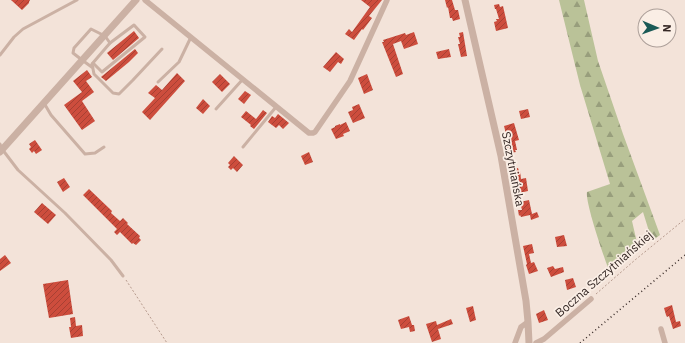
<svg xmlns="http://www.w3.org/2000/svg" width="685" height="343" viewBox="0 0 685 343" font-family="'IBM Plex Sans',sans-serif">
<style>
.forest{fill:url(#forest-firs)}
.building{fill:url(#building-hatch)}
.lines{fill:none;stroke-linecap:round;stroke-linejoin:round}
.path{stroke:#b79b8e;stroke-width:1;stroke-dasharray:2 2;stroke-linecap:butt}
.service{stroke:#cbb1a4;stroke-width:3}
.minor{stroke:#cbb1a4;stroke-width:5.5}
.tertiary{stroke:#cbb1a4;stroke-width:7}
.rail{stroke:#362926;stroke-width:1.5;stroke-dasharray:1 3;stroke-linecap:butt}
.labels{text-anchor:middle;stroke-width:3.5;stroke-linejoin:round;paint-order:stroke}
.street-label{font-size:12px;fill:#362926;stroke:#faeee5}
</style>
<defs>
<pattern id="forest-firs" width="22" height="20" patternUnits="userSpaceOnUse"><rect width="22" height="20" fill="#bac298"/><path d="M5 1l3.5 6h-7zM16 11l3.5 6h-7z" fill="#989e7c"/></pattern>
<pattern id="building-hatch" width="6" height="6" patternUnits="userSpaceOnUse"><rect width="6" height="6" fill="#cd4d3d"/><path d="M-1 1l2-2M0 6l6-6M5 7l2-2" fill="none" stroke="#a74033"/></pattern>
</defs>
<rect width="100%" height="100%" fill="#f3e3d9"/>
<path class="forest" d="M559 0H584L598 61 623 134 660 235 652 241 643 212 632 221 638 247 609 270C604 258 585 202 587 192L610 184 580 85Z"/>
<g class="building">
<polygon points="11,0 30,0 29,2 29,3 22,10"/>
<polygon points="361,0 382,0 369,16 372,18 363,30 362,29 354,40 345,34 349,29 352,32 370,7"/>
<polygon points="445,0 452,0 455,10 458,10 460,19 453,21 452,18 450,18 448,7 447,8"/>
<polygon points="499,4 500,7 503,6 508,28 496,31 494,22 497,21 496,19 499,19 496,9 495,9 494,5"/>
<polygon points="134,31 139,38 113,60 107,53"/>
<polygon points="414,32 418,44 404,49 401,41 393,44 403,74 396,77 382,42 384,42 383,40 405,33 406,35"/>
<polygon points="463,32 467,56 461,57 458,44 460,44 458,37 460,37 459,33"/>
<polygon points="135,49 138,53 129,62 106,81 101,77"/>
<polygon points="449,49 451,57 438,59 436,52"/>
<polygon points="336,52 344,59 341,64 338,62 330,72 323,67"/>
<polygon points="87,70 92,77 86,81 94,92 82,101 95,121 82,130 64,105 82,92 73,81"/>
<polygon points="177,73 185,81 150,120 142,112 155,98 148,93 156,85 162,90"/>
<polygon points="220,74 230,84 222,92 212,82"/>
<polygon points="367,74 373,90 364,94 358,78"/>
<polygon points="245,91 251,95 244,104 238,99"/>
<polygon points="203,99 210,106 203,114 196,108"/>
<polygon points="359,104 365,118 353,123 348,112 353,110 352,107"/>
<polygon points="528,109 530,117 521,119 519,111"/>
<polygon points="263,110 267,113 254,129 250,126 251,125 241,117 246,111 256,119"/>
<polygon points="278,114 289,123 283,129 279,125 276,128 268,122 272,116 275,118"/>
<polygon points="346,122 350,131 343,134 344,136 336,139 331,129 335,127 335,126 340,124 340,125"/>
<polygon points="514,123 519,140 515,141 517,150 515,150 516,152 506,154 503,138 507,138 504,126"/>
<polygon points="35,140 42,150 36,154 34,151 32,153 29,149 31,147 29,144"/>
<polygon points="309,152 313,162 305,165 301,156"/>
<polygon points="234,156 243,165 237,172 233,168 231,170 228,167 230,165 228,163"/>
<polygon points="518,168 519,171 520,171 521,179 526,178 528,191 515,194 510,169"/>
<polygon points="64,178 70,187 63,192 57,182"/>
<polygon points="89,189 112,211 111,213 120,221 123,218 128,223 127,224 140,236 139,238 141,240 136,245 133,243 132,244 120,232 117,235 114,232 117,229 83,195"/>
<polygon points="529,200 532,214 537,212 539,217 531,220 530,215 521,217 520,215 519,216 518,210 522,210 520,202"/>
<polygon points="42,203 56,215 48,224 34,212"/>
<polygon points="564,235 567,246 557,247 555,237"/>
<polygon points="532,244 534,253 529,254 531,263 534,262 538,271 529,274 526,265 527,264 523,246"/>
<polygon points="5,255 11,263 0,271 0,259"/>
<polygon points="553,266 555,269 563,267 564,272 551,277 547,268"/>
<polygon points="573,278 576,287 567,290 565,280"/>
<polygon points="68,280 73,314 49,318 43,284"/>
<polygon points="672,305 676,322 680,321 681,326 673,329 669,316 667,317 666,315 664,308"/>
<polygon points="473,306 476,320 470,322 466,308"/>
<polygon points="544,310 548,320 539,323 536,314"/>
<polygon points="409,316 412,325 414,325 415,331 410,332 409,327 401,329 398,320"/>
<polygon points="75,317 76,326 82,325 83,336 71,338 69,327 71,327 70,318"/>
<polygon points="451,319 453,324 438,329 441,339 432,342 426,324 436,321 437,325"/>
</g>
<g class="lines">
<g class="path">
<polyline points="126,280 167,343"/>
<polyline points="596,294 635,260 685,219"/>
</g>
<g class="service">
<polyline points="0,55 14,37 23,29 77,0"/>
<polyline points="93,63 102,72 145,37 134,25 110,43"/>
<polyline points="93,68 82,60 73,53 74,48 91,29 105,36 110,43 92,64 94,74 113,93 119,94 133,80 162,49"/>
<polyline points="158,82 179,62 191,37"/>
<polyline points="44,103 51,115 85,154 95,153 104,147"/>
<polyline points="216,109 243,79"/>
<polyline points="0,144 2,149 18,170 65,213 111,260 123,276"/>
<polyline points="243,147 276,107"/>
</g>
<g class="minor">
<polyline points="145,0 309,133 313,133 315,132 350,81 387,0"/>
<polyline points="661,329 665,343"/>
<polyline points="515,343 521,327 528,322"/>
<polyline points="536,343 544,339 591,299"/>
</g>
<g class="tertiary">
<polyline points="465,0 501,156 526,301 528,322 529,343"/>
<polyline points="0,152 136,0"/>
</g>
<polyline class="rail" points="580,343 685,255"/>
</g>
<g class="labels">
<g class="street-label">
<text transform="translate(513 169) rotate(79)" y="4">Szczytniańska</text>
<text transform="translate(604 274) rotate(-41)" y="4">Boczna Szczytniańskiej</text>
</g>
</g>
<g transform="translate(657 28) rotate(92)"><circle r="19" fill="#faeee5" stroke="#ac9f99"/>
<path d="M0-3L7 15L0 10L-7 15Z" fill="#1a5a56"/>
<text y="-6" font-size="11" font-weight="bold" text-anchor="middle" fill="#362926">N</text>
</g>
</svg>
